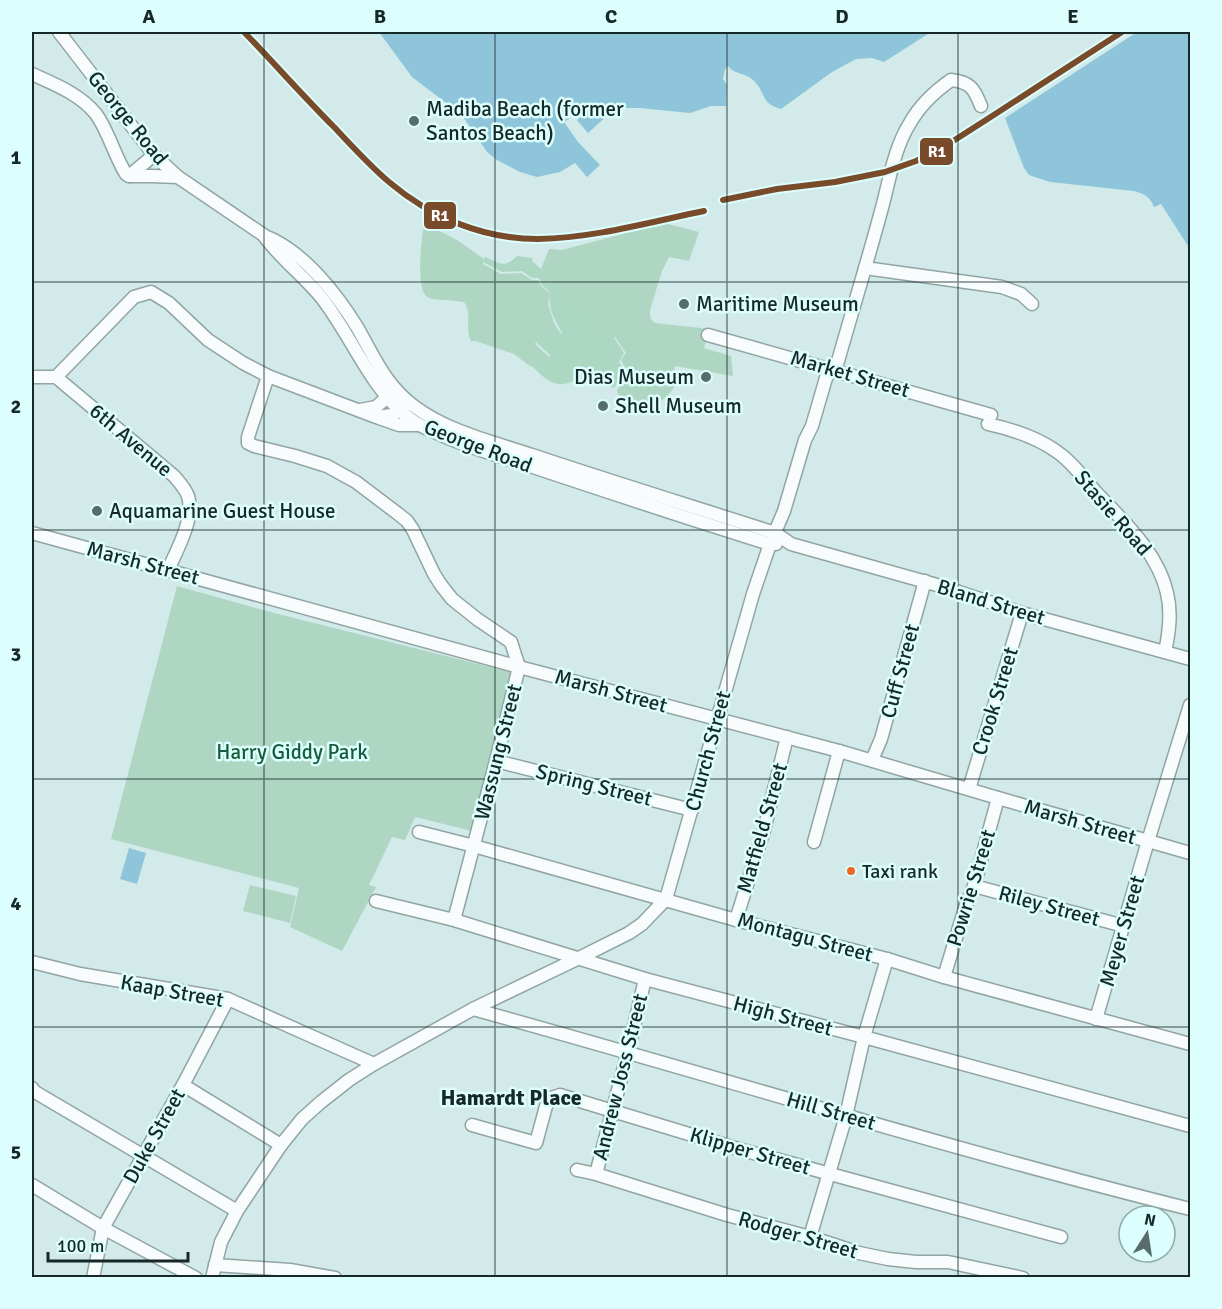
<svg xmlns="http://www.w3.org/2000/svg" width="1222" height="1309" viewBox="0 0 1222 1309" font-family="Signika,sans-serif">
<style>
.green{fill:#aed6c3}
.forest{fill:#acd7c2}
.water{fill:#8fc5da}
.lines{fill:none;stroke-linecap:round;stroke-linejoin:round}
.minor-casing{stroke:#92a4a4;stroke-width:15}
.minor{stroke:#f8fcfc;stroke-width:12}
.rail-1-casing{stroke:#dcfffd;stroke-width:10}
.rail-1{stroke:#7a4b2a;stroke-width:6}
.grid{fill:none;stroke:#172828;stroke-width:1.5;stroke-opacity:0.55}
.poi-dot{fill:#586c6c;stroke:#dcfffd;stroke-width:2}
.bus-dot{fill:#f26522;stroke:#dcfffd;stroke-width:2}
.labels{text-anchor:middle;stroke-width:5;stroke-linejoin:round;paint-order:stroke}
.bus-label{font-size:20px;fill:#172828;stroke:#dcfffd;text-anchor:start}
.poi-label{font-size:21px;fill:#172828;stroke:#dcfffd;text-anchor:start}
.street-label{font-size:21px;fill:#172828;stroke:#dcfffd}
.park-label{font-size:21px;fill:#165c3a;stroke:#dcfffd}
.neighbourhood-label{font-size:22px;font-weight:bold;fill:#172828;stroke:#dcfffd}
.line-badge{stroke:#dcfffd;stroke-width:2}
.badge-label{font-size:16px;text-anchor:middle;font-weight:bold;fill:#fff}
.neatline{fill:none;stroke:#172828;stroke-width:2}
.grid-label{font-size:20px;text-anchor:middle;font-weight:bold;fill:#172828}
</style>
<rect width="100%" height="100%" fill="#d2eae9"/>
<g class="green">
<path d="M424 223 457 240 484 259 483 264 501 274 521 273 532 280H538L542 287 550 293 548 304 554 323 563 337 540 334 535 344 549 357 547 363 539 360 531 367 514 354 476 341H471C464 328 473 314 464 302 455 300 434 301 427 297 415 287 422 238 424 223Z"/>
<path d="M664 223 699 232 689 261 669 257 662 271 650 310C650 316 650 320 655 323L710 329 704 348 731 356 733 376 675 366 673 377 674 388 667 396 659 403 638 408 626 414 617 391 627 372 621 360 626 353 615 337 604 343 575 309 561 304V291L532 270V261L541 269 549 249 562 250Z"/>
<polygon points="177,586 274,613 514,673 476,832 415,817 405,840 392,837 369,885 376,887 342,951 290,927 299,888 111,839"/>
<polygon points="250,885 296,896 290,923 243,911"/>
</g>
<path class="forest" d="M517 256 532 258 533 269 543 271 562 289 561 302 576 307 587 305 593 311 591 323 602 330 605 338 613 336 624 353 619 362 625 371 614 388C605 383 597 378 587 378 581 379 574 381 568 383 553 388 542 376 532 366L539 358 548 360 550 355 536 342 540 332 552 328 563 334C554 319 548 309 550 292L542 285 539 278H532L522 271 502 272 483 262 485 257C500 263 504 269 517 256Z"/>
<g class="water">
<path d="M379 32H931L884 62 872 58 856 59 832 72 781 109C759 103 767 93 753 80 746 73 735 75 728 66L725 69 723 79 727 85 726 106H711L690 113 639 108H622L609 114 588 133 577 120 580 117 574 111 568 115 569 119 564 122 578 142 600 165 587 177 575 163 560 172 537 177 520 172 497 160 487 152 462 115 412 77Z"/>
<path d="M1137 32H1190V249L1161 204 1154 207C1150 197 1145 194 1134 191L1050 182 1029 175 1024 168 1005 118Z"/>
<polygon points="129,848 146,853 137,884 120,879"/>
</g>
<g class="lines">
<defs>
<g id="minor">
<path d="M59 32 154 155 178 177 265 236C303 251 336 293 357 327 375 358 385 385 415 407 449 432 493 442 532 455 613 482 694 507 775 533L791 544 944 587 1022 613 1190 659"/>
<path d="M32 74C54 84 80 94 96 114 109 132 114 155 126 174L129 176H152L178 177"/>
<polyline points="129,176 154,155"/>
<path d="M265 237C281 259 304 276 321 297 352 336 369 387 409 418 418 425 427 429 437 433 466 447 497 455 527 465 608 492 689 519 770 544H776"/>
<polyline points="865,268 1002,287 1021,294 1032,304"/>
<polyline points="708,335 991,415"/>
<polyline points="268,376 248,437 248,443 254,446 295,456 327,466 356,482 397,513 407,521 413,530 434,574 441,585 452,599 477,619 511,642 519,667 496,761 454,920"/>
<path d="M32 377H56L174 476C179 482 185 488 188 496 195 518 177 550 168 570"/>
<polyline points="56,377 134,297 151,292 169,303 208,340 243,363 268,376 376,417 392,415 406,405"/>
<polyline points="360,410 376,407 393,392"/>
<polyline points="379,418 399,425 418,425"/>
<path d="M988 424C1011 429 1036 437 1056 451 1071 461 1082 476 1094 490 1122 520 1158 552 1167 593 1172 613 1169 633 1165 652"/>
<polyline points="32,533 519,667 839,751 998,798 1190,853"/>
<polyline points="872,760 881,739 925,581"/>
<polyline points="496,761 692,810"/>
<polyline points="969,789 1022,613"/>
<polyline points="419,832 474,846 736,920 887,959 944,977 1190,1044"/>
<polyline points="814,842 839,751"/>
<polyline points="974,886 1124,926"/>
<polyline points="376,901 454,920 645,979 864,1037 1190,1126"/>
<polyline points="736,920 764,830 787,737"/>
<polyline points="32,962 80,974 228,999 374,1064"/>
<polyline points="944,977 965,908 974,886 998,798"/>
<path d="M473 1009C712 1075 949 1149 1190 1209"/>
<polyline points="1096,1019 1148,841 1190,705"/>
<polyline points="183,1085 281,1145"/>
<polyline points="32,1088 35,1092 237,1211"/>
<polyline points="472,1125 536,1143 548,1099 560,1095 735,1148 1061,1237"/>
<polyline points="577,1170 596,1174 727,1215 810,1237 859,1253 888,1259 916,1262 948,1262 1023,1278"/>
<polyline points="596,1174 628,1052 645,979"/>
<polyline points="32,1185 103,1228 196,1278"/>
<polyline points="810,1237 846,1116 864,1037 887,959"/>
<polyline points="215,1265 290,1270 335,1278"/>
<polyline points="93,1278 103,1228 183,1085 228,999"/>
<path d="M212 1278 221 1242 237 1211 281 1145 302 1119 321 1102 349 1080 374 1064 473 1009 577 959 629 933 642 924 666 899 753 594 770 544 784 511 805 440 812 426 826 378 838 361C852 312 867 263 880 215 889 184 893 150 910 123 920 105 934 92 951 80 970 82 974 88 981 106"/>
</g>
</defs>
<use href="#minor" class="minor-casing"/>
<use href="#minor" class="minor"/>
<defs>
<g id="rail-1">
<path d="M244 32C274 63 303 96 334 127 352 146 369 165 389 182 430 217 483 239 538 239 594 238 650 222 704 211"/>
<polyline points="723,200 777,189 835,182 885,172 916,161 939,150 986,120 1122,32"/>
</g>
</defs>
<use href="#rail-1" class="rail-1-casing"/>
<use href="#rail-1" class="rail-1"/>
</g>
<path class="grid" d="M264 32V1278M495 32V1278M727 32V1278M958 32V1278M32 282H1190M32 530H1190M32 779H1190M32 1027H1190"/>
<g class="poi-dot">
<circle cx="414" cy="121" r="6"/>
<circle cx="684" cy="304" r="6"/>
<circle cx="706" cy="377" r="6"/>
<circle cx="603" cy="406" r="6"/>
<circle cx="97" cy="511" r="6"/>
</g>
<circle class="bus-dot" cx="851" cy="871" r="5"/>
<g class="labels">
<g class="bus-label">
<text x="862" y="878">Taxi rank</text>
</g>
<g class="poi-label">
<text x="426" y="116">Madiba Beach (former<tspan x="426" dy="24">Santos Beach)</tspan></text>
<text x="696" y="311">Maritime Museum</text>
<text x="694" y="384" text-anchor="end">Dias Museum</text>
<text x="615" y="413">Shell Museum</text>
<text x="109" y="518">Aquamarine Guest House</text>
</g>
<g class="street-label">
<text transform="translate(128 118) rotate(51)" y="7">George Road</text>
<text transform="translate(850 374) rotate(16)" y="7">Market Street</text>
<text transform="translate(131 440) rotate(40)" y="7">6th Avenue</text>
<text transform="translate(478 446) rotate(21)" y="7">George Road</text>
<text transform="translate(1113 513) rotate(49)" y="7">Stasie Road</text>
<text transform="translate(143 563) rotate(15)" y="7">Marsh Street</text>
<text transform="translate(991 602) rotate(17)" y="7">Bland Street</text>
<text transform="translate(900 671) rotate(-75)" y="7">Cuff Street</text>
<text transform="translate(611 691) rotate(15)" y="7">Marsh Street</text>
<text transform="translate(995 701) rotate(-73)" y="7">Crook Street</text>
<text transform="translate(708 751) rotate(-75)" y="7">Church Street</text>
<text transform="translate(498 752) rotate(-76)" y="7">Wassung Street</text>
<text transform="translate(594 785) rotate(14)" y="7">Spring Street</text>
<text transform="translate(1080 822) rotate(16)" y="7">Marsh Street</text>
<text transform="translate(762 828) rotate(-74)" y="7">Matfield Street</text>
<text transform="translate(971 888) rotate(-73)" y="7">Powrie Street</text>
<text transform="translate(1049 906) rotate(15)" y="7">Riley Street</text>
<text transform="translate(1122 931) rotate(-74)" y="7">Meyer Street</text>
<text transform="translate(805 937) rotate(15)" y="7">Montagu Street</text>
<text transform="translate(172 991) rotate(10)" y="7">Kaap Street</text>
<text transform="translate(783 1016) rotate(15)" y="7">High Street</text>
<text transform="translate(620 1077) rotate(-76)" y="7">Andrew Joss Street</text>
<text transform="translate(831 1111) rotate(16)" y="7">Hill Street</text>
<text transform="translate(154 1136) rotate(-61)" y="7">Duke Street</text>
<text transform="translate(750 1151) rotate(16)" y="7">Klipper Street</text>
<text transform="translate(798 1235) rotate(16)" y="7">Rodger Street</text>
</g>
<g class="park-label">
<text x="292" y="759">Harry Giddy Park</text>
</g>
<g class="neighbourhood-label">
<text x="511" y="1105">Hamardt Place</text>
</g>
</g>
<g class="line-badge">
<rect x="919" y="137" width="35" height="29" rx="6" fill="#7a4b2a"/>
<rect x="423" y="201" width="34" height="29" rx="6" fill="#7a4b2a"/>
</g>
<g class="badge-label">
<text x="937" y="157">R1</text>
<text x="440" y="221">R1</text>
</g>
<rect width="1222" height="1309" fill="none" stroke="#dcfffd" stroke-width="66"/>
<g transform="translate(1147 1234) rotate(12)"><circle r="28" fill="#dcfffd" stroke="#8da9a8" stroke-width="1.5"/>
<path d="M0-4.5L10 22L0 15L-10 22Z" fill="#586c6c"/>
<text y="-9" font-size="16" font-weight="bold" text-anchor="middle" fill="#172828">N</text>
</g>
<path d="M48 1252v9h140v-9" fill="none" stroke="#172828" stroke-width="3"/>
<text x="57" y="1252" font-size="18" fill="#172828" stroke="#dcfffd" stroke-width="4.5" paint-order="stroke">100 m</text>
<rect x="33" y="33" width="1156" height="1243" class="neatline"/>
<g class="grid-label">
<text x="149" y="23">A</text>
<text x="380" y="23">B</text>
<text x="611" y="23">C</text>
<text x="842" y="23">D</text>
<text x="1073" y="23">E</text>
<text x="16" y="164">1</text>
<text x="16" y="413">2</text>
<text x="16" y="661">3</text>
<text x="16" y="910">4</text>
<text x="16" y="1159">5</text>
</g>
</svg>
